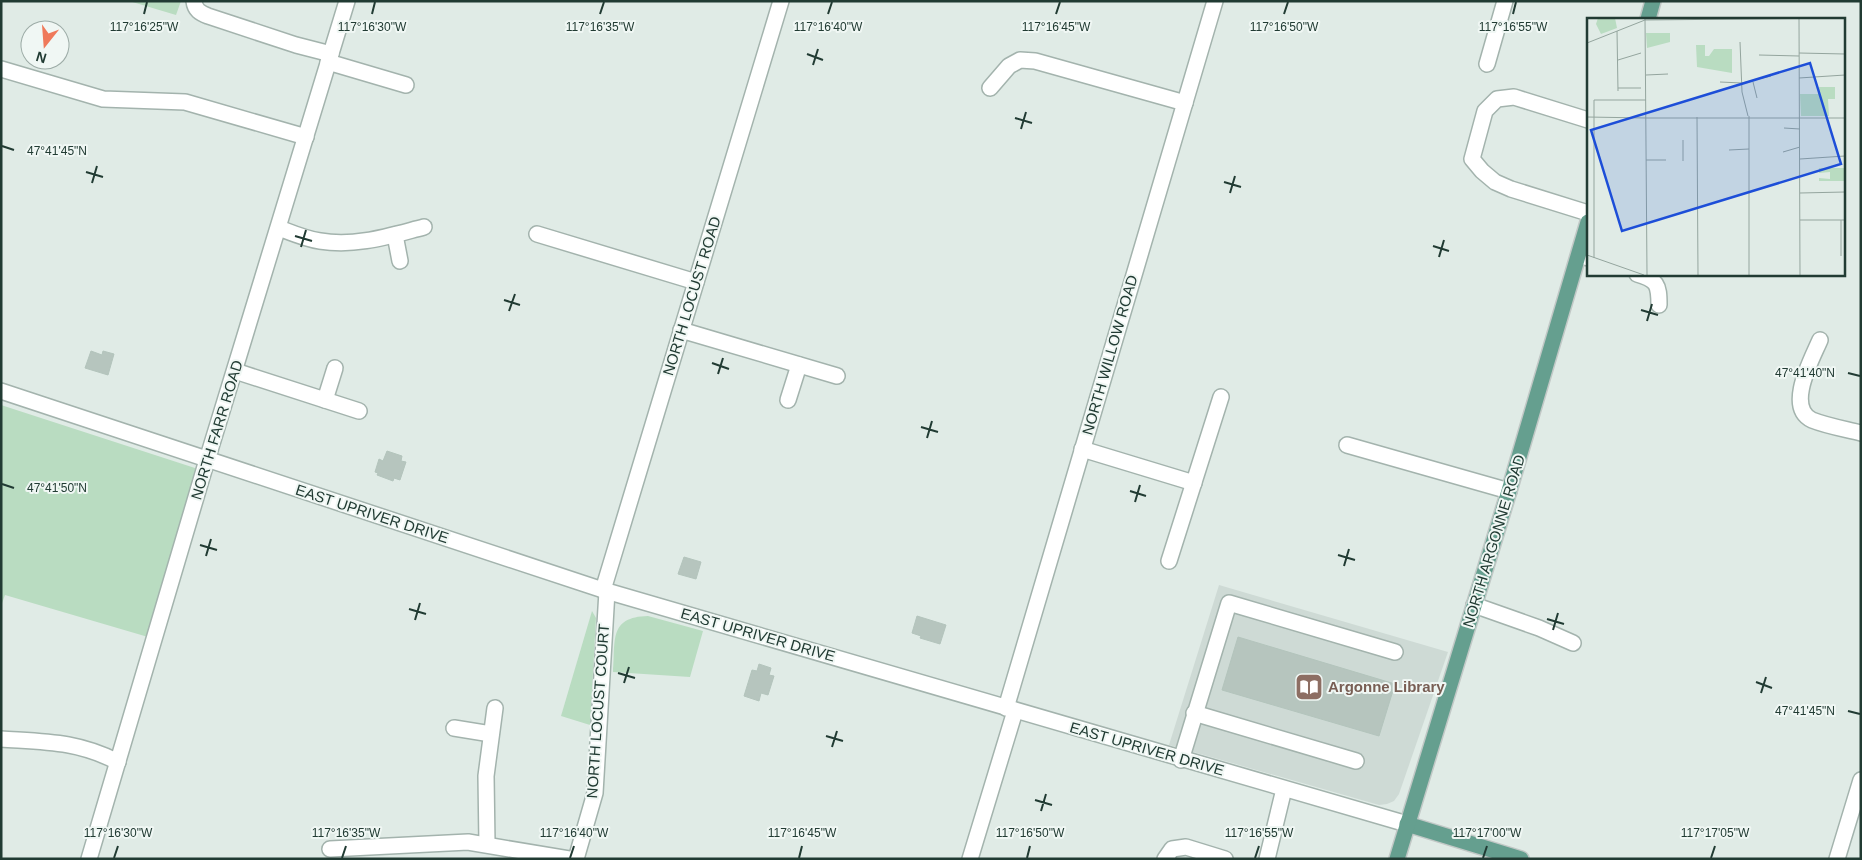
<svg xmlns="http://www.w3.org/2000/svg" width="1862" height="860" viewBox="0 0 1862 860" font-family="Helvetica,sans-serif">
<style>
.built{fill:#cedad5}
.green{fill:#b9dcc1}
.building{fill:#b6c5be;stroke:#b3c4bc}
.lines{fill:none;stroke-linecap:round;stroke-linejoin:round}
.minor-casing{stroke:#a3b3ad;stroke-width:18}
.major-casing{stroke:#c1c8c6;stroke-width:18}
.minor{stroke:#fff;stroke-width:15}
.major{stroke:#659f8f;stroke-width:15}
.ticks{fill:none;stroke:#213b33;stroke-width:2}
.labels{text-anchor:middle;stroke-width:4;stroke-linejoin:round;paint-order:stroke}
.street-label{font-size:15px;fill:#213b33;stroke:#f0f7f4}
.education-label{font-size:15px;font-weight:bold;fill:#785e54;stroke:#f0f7f4;text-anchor:start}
.inset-road{fill:none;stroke:#94a59e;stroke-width:1}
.view{fill:#1d4ed8;fill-opacity:0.15;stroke:#1d4ed8;stroke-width:2.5}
.inset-edge{fill:none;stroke:#213b33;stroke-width:2.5}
.ticks-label{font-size:12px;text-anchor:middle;fill:#213b33;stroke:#f0f7f4;stroke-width:4;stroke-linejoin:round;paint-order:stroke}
</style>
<rect width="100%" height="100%" fill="#e0ebe6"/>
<polygon class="built" points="1219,585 1448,652 1399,794 1394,801 1387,804 1379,805 1169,745"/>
<g class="green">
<polygon points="129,1 181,1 176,15"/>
<polygon points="1,405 198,469 148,637 5,595 1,606"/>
<polygon points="592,611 596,618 590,725 561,716"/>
<path d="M648 616 703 631 690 677 613 672C616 641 608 617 648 616Z"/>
</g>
<g class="building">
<polygon points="91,351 102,355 103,351 114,354 108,375 85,368"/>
<polygon points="387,451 402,456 401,461 406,462 400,480 394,478 393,481 377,475 378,473 375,472 379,459 383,461"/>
<polygon points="684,557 701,562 696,579 678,574"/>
<polygon points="917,616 946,625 940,644 920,638 921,636 912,633"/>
<polygon points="1238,637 1395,684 1379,736 1222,690"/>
<polygon points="759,664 771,668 769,675 774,676 768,695 761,693 759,701 744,696 752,670 757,671"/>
</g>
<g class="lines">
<defs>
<g id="minor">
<path d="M194 1C195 10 200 13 208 16L296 45 331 54"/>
<polyline points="328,62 406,85"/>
<polyline points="1487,64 1505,1"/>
<polyline points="1,69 103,99 185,102 306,137"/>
<polyline points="990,88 1009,66 1020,60 1035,61 1185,103"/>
<polyline points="1588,120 1514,97 1497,99 1485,111 1472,159 1482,171 1495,182 1511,189 1588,213"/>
<path d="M279 228C292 233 306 239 320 241 356 247 389 236 424 227"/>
<polyline points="537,234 696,282"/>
<polyline points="395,235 400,261"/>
<polyline points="1579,255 1588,258"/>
<path d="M1637 274C1657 280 1659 284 1659 305"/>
<polyline points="681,330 837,376"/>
<path d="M1820 340C1812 359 1785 407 1812 420 1827 426 1845 429 1861 433"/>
<polyline points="235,371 359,411"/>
<polyline points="1,391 603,590 1407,824"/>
<polyline points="325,400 335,368"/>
<polyline points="788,400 799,365"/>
<polyline points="1347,445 1509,491"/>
<polyline points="1082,449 1194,483"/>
<polyline points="1169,561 1221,397"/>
<polyline points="603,590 781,1"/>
<polyline points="1474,605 1539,628 1573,643"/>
<polyline points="1006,708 1215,1"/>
<polyline points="1194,713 1356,761"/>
<polyline points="454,728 491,734"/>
<path d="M1 739C45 742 77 741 118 762"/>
<polyline points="1181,760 1229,603 1395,652"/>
<polyline points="487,844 486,776 495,708"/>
<polyline points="330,849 468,842 569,859"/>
<polyline points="89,859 207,460 347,1"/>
<polyline points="576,859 595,793 607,591"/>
<polyline points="970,859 1015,711"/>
<polyline points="1165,859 1172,849 1186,847 1225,859"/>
<polyline points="1267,859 1284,789"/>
<polyline points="1837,859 1861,780"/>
</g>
<g id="major">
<polyline points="1648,19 1653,1"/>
<polyline points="1407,824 1521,859"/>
<polyline points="1397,859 1509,491 1588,222"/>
</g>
</defs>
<use href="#minor" class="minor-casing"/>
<use href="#major" class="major-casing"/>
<use href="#minor" class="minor"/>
<use href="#major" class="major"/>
</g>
<path class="ticks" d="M144 14 147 2M372 14 375 2M600 14 604 2M828 14 832 2M1056 14 1060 2M1284 14 1288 2M1513 14 1516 2M807 54 823 60M813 65 818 49M1015 118 1032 123M1021 129 1026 112M2 146 14 150M86 172 103 177M1224 182 1241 187M92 183 97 166M1230 193 1235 176M295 236 312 241M1433 246 1449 251M301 247 306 230M1439 257 1444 240M504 300 520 305M1641 310 1658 315M509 311 515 294M1647 321 1652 304M712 363 729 369M1848 373 1860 376M718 374 723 358M921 427 938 432M927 438 932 421M2 484 14 488M1130 491 1146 496M1135 502 1140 485M200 545 217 550M1338 555 1355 560M206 556 211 539M1344 566 1349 549M409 609 426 614M1547 619 1564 624M415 620 420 603M1553 630 1558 613M618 673 635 678M1756 682 1772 688M624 683 629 667M1761 693 1766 677M1848 711 1860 714M826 736 843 741M832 747 837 731M1035 800 1052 805M1041 811 1046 794M114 858 118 846M342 858 346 846M570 858 574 846M799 858 802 846M1027 858 1030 846M1255 858 1259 846M1483 858 1487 846M1711 858 1715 846"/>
<defs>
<symbol id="library-square" viewBox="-11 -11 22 22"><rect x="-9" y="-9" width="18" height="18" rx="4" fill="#8d6e63" stroke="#f0f7f4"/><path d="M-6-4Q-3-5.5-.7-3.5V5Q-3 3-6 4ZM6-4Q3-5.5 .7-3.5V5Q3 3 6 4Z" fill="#fff"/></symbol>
</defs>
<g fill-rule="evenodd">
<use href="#library-square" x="1293" y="671" width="32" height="32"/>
</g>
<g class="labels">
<g class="street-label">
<text transform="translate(692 296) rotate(-73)" y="5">NORTH LOCUST ROAD</text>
<text transform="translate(1110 355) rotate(-74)" y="5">NORTH WILLOW ROAD</text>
<text transform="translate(217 430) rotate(-73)" y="5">NORTH FARR ROAD</text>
<text transform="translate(372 514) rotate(18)" y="5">EAST UPRIVER DRIVE</text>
<text transform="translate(1494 541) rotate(-73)" y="5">NORTH ARGONNE ROAD</text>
<text transform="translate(758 635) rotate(16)" y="5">EAST UPRIVER DRIVE</text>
<text transform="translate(598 711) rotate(-86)" y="5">NORTH LOCUST COURT</text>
<text transform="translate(1147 749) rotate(16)" y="5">EAST UPRIVER DRIVE</text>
</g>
<g class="education-label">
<text x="1328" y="692">Argonne Library</text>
</g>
</g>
<g transform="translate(1587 18)">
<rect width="258" height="258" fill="#e0ebe6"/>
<path d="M11 0H28L30 10 14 16 9 6ZM59 15H83V24L60 30ZM109 27H118V38H122L127 31H145V55L110 49ZM232 69H248V81H241L242 98H214L213 76H232ZM232 150H257V163H232V160L243 161V154L232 155Z" fill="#b9dcc1"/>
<path class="inset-road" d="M58 0 60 257M212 1 213 257M30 13 31 73M153 24 155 74 161 98M0 25 58 2 256 0M212 35 258 36M172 37 212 38M31 42 54 35M59 57 81 56M212 60 258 57M133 64 155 65 184 58M166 64 170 80M31 70H54M162 98V257M0 99 59 100M110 99 111 257M59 100H258M197 110 213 111M142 132 162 131M196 134 213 129M213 141 258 138M59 142H79M96 143V122M213 175 258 174M213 202H258M254 202V238M0 237 57 257M7 240V82H59"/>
<path class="view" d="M223 45 254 146 35 213 4 112Z"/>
<rect width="258" height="258" class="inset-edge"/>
</g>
<g class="ticks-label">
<text x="144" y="31">117°16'25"W</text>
<text x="372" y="31">117°16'30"W</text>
<text x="600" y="31">117°16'35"W</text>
<text x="828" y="31">117°16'40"W</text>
<text x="1056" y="31">117°16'45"W</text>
<text x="1284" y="31">117°16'50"W</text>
<text x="1513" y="31">117°16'55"W</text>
<text x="57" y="155">47°41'45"N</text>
<text x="1805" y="377">47°41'40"N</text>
<text x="57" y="492">47°41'50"N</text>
<text x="1805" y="715">47°41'45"N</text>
<text x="118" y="837">117°16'30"W</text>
<text x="346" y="837">117°16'35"W</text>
<text x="574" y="837">117°16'40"W</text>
<text x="802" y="837">117°16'45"W</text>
<text x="1030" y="837">117°16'50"W</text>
<text x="1259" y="837">117°16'55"W</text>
<text x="1487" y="837">117°17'00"W</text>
<text x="1715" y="837">117°17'05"W</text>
</g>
<rect width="1862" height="860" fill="none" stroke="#213b33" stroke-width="5"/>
<g transform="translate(45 45) rotate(197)"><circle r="24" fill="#f0f7f4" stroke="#9daca7"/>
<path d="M0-4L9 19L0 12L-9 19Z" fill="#ef795a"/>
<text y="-8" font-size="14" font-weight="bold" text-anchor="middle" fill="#213b33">N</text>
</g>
</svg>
